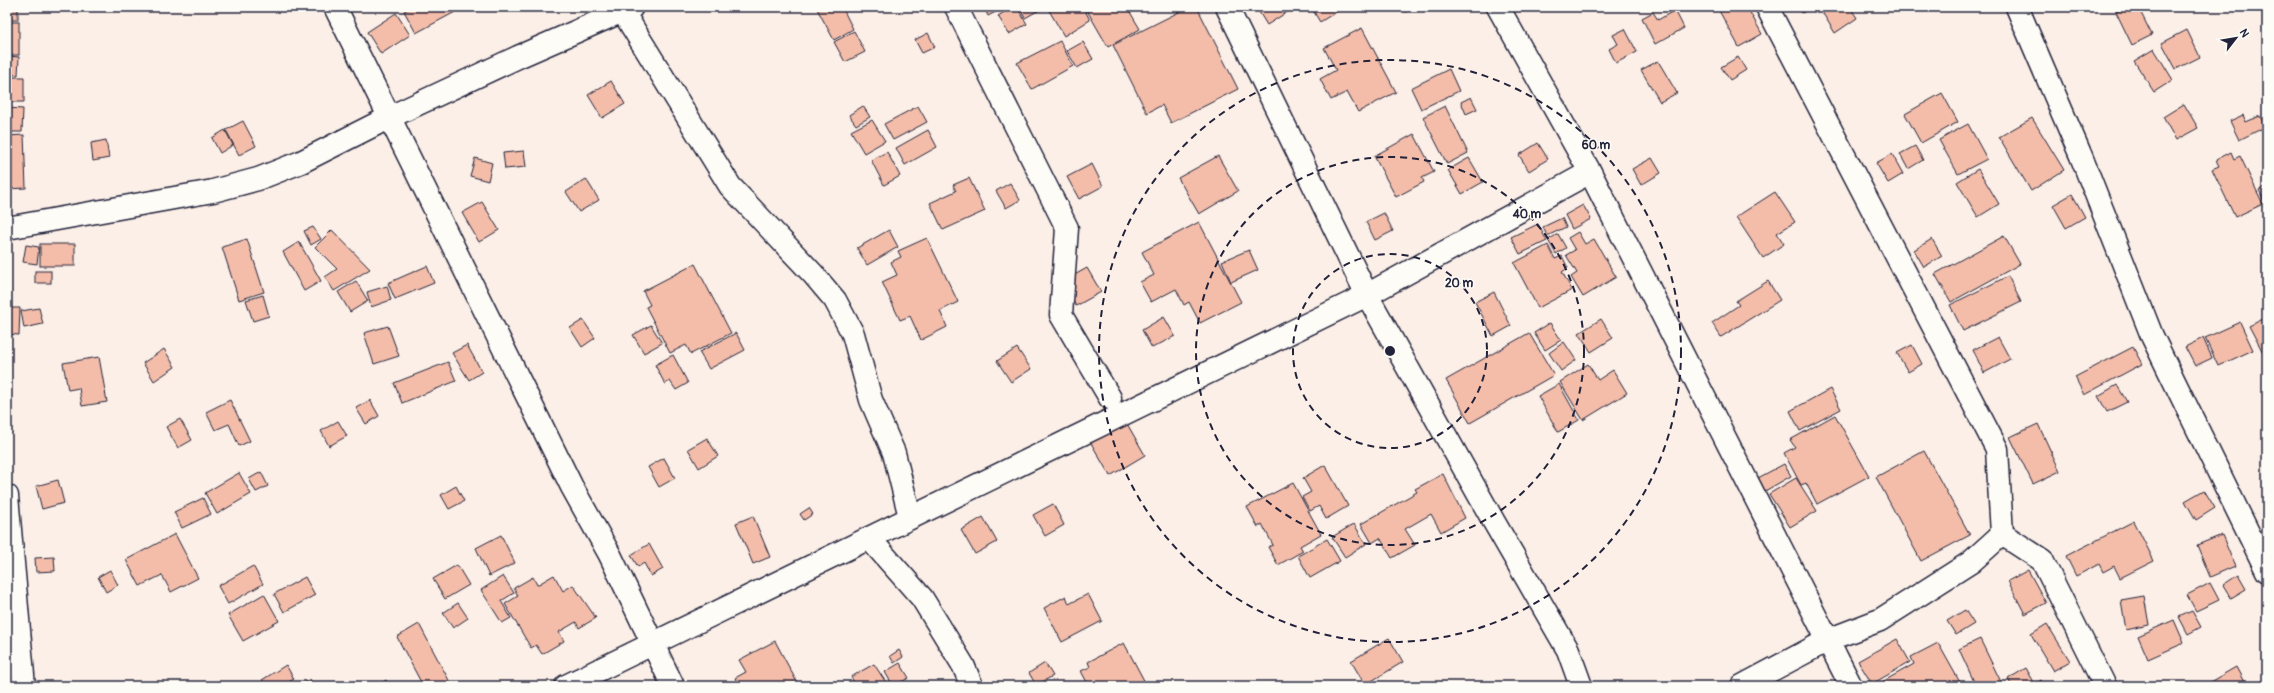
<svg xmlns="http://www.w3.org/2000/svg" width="2274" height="693" viewBox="0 0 2274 693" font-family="Pangolin,sans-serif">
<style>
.building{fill:#f4bda9;stroke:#22223b}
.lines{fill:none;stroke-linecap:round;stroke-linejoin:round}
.minor-casing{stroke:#22223b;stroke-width:25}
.primary-casing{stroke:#22223b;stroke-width:25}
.minor{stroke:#fdfcf7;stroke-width:22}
.primary{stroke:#fdfcf7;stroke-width:22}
.ring{fill:none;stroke:#22223b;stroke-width:2;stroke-dasharray:7 5}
.centre{fill:#22223b;stroke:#fdfcf7;stroke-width:2}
.ring-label{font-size:12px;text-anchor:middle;font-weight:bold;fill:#22223b;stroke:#fdfcf7;stroke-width:3;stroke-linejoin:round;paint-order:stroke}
</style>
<rect width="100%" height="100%" fill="#fbefe7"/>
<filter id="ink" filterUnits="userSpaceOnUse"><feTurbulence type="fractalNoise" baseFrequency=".025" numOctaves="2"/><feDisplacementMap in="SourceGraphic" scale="8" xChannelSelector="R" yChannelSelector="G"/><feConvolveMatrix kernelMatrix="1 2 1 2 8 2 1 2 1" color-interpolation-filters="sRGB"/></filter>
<g filter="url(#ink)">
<g class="building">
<rect x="7" y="7" width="11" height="13"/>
<polygon points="412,7 455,7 457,11 416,33 404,11"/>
<polygon points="816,7 842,7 853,29 834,40"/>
<polygon points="984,7 1005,7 988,16"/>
<polygon points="1012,7 1017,7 1027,24 1009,34 998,16"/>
<polygon points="1019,7 1040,7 1041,9 1025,18"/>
<polygon points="1047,7 1083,7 1090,20 1064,36"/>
<polygon points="1085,7 1127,7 1140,29 1108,47"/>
<polygon points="1189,7 1197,7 1238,89 1171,123 1162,105 1147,113 1113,45"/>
<polygon points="1256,7 1295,7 1267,25"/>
<polygon points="1311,7 1344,7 1320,22"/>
<polygon points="1403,7 1417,7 1405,12"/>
<polygon points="1717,7 1747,7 1762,34 1739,47"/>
<polygon points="1798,7 1812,7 1802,13"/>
<polygon points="1829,7 1850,7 1857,18 1835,33 1822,12"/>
<polygon points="1900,7 1912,7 1903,13"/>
<polygon points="2126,7 2138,7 2152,35 2132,45 2116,12"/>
<polygon points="1675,10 1684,28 1655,44 1642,18 1653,12 1658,20"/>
<polygon points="396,13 410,35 381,54 367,32"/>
<rect x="7" y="22" width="12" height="33"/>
<polygon points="1362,28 1396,92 1358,112 1347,92 1331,100 1320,79 1336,70 1324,48"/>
<polygon points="1625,29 1637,52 1616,63 1609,49 1618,44 1613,35"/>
<polygon points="2187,30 2200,57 2176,69 2162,43"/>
<polygon points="854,31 865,52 845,62 834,42"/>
<polygon points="928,33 935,47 922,53 915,40"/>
<polygon points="1060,41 1073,66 1032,89 1017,63"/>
<polygon points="1083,42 1093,59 1077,68 1067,51"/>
<polygon points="2154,49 2173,80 2154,92 2134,61"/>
<polygon points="7,56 19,57 18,75 7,74"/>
<polygon points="1738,57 1746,70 1730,80 1721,67"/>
<polygon points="1658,61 1677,93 1660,102 1641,70"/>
<polygon points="1449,69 1459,91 1421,109 1411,88"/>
<polygon points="9,77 24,77 24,102 8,102"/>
<polygon points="611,81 625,104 602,118 588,95"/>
<polygon points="1942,93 1958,122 1921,143 1905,114"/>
<polygon points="1471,97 1477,109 1466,114 1461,102"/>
<polygon points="2184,104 2198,128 2176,140 2163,117"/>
<polygon points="863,106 870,117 856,125 849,115"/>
<polygon points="918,106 927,122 893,140 884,124"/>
<polygon points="1445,106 1468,153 1447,164 1423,117"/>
<polygon points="7,108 23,109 22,132 7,132"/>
<polygon points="2243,115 2246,122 2260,116 2265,127 2239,140 2230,121"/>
<polygon points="2032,118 2064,170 2031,191 1999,137"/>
<polygon points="872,120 885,141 864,153 851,131"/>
<polygon points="243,121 256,146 239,155 226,130"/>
<polygon points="1968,124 1987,159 1958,174 1939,140"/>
<polygon points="225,130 233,145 220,153 212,138"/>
<polygon points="928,130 937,147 905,165 896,148"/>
<polygon points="1414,134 1434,172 1422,178 1424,182 1396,197 1374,156"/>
<polygon points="24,135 26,188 7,189 7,136"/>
<polygon points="106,140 109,158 93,161 91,143"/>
<polygon points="1538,143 1548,159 1529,171 1519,155"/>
<polygon points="1915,146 1923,160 1908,169 1900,154"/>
<polygon points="524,151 526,167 505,169 503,153"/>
<polygon points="887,152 900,176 884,185 871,160"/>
<polygon points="2231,152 2234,159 2240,156 2263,204 2235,217 2212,169 2219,166 2216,160"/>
<polygon points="1892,154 1903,174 1888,183 1876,163"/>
<polygon points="1218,156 1238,191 1199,214 1178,178"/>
<polygon points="475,158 492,163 488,181 470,176"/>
<polygon points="1469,158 1483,182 1462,194 1448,170"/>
<polygon points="1652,158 1661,173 1641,185 1632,169"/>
<polygon points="1092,164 1103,186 1079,199 1067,177"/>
<polygon points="1978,169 1999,204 1978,217 1957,182"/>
<polygon points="969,178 985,211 943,230 930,203 956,191 953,185"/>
<polygon points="586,179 599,200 579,212 566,192"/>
<polygon points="1010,183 1020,200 1006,208 996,191"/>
<polygon points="2267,186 2267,208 2259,190"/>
<polygon points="1775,192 1795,222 1777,233 1784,244 1763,258 1736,217"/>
<polygon points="2072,194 2085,217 2066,228 2053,205"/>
<polygon points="482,202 499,230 479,242 462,213"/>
<polygon points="1583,205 1591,219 1572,229 1565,215"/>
<polygon points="1384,213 1393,231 1375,240 1366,222"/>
<polygon points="1562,218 1566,227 1547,236 1543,227"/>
<polygon points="1199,222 1241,302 1200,323 1189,302 1184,305 1176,289 1151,302 1140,282 1154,275 1142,252"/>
<polygon points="1538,224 1547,241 1520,254 1511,237"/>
<polygon points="313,227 321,239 311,245 304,231"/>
<polygon points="332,230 370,269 334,291 325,277 337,269 315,247"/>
<polygon points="889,230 898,247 867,265 857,248"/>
<polygon points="1578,232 1585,244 1594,239 1616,277 1583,297 1571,277 1577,273 1566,255 1575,250 1568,238"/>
<polygon points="1558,234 1566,248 1556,254 1548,240"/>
<polygon points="2004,236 2020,264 1951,302 1935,274"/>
<polygon points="927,238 958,302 940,311 947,327 921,340 910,316 900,320 882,282 897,275 891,262 901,257 898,251"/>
<polygon points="247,239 264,292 239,300 222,247"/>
<polygon points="1932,239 1942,256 1924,267 1914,250"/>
<polygon points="299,242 321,281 304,291 283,252"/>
<rect x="40" y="244" width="35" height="22"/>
<polygon points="26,245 39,247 37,264 23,262"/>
<polygon points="1548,245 1555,259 1562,256 1568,268 1562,272 1572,290 1538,308 1514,263"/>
<polygon points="1249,250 1258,270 1231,282 1222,261"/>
<polygon points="695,264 731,333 691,354 686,345 670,353 646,307 650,305 643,291"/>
<polygon points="427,266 434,283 395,299 388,283"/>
<polygon points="1087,268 1101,292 1076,306 1062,282"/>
<rect x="35" y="271" width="16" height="12"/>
<polygon points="2008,276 2021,302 1963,331 1950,305"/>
<polygon points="356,281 368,301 350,312 338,292"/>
<polygon points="1768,281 1780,300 1721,337 1712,323 1739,305 1736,301"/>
<polygon points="387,286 391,300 371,307 367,292"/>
<polygon points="1494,292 1511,326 1493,336 1475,302"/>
<polygon points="263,295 269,316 253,321 246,300"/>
<polygon points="7,308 20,308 19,335 7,334"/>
<polygon points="39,308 43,324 24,328 21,311"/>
<polygon points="1164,317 1175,336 1152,348 1142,330"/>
<polygon points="2267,317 2267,360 2249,326"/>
<polygon points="1601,319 1613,338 1591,352 1579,333"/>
<polygon points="583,320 595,338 582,347 570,328"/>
<polygon points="2240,322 2253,350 2218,366 2205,338"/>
<polygon points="1550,323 1561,340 1545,350 1534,333"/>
<polygon points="651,325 662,343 644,353 633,335"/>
<polygon points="388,326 399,356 374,364 364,333"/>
<polygon points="736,333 745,350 709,369 699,352"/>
<polygon points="1529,333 1554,375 1470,423 1446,380"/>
<polygon points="1998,337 2010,359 1984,373 1973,350"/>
<polygon points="2203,338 2212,358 2195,366 2185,347"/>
<polygon points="1564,342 1576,360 1561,371 1549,353"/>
<polygon points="467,345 482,372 469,380 452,353"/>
<polygon points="1912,345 1922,364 1908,372 1897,353"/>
<polygon points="2133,347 2142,364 2084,395 2075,377"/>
<polygon points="1017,348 1031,369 1011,382 997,361"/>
<polygon points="164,349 175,367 154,381 143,363"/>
<polygon points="673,355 688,383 676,390 670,381 665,384 655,365"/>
<polygon points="99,357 107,402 82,406 79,388 68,390 63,363"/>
<polygon points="448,362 456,381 402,403 394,383"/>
<polygon points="1588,364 1598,380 1613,370 1627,393 1583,420 1560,382"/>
<polygon points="1559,384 1579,420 1558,432 1538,396"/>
<polygon points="2117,385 2127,402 2107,412 2098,396"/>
<polygon points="1830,389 1841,409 1800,431 1790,411"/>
<polygon points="230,400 250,441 239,446 229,424 215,430 206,412"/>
<polygon points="370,400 379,416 366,424 356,408"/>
<polygon points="1835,415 1869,476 1817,504 1806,483 1801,485 1784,453 1795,447 1790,440"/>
<polygon points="180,419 192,440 178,448 166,427"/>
<polygon points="338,421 347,436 329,446 321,431"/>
<polygon points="1126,422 1145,455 1110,476 1091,443"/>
<polygon points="2038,424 2060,471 2033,484 2010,437"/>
<polygon points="707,438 718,456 699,468 688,449"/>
<polygon points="1924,451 1970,535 1921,561 1876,477"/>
<polygon points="664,458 675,478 659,487 648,467"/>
<polygon points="1784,464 1791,476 1765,491 1758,478"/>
<polygon points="1325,465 1348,506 1326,519 1319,506 1310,511 1302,497 1311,492 1303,478"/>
<polygon points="261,472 268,486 256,492 249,479"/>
<polygon points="239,473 251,494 217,514 205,493"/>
<polygon points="1443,474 1465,518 1441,532 1431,514 1405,529 1415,545 1392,558 1380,538 1372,543 1361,524 1417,492 1415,489"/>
<polygon points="1796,478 1817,511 1790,527 1769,494"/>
<polygon points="58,480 64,503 42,509 36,486"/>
<polygon points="1293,483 1321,534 1300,546 1303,551 1278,565 1268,547 1273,545 1262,524 1258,527 1247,507"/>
<polygon points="456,486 464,501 449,509 441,495"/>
<polygon points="2204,490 2215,508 2196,520 2185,501"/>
<polygon points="203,498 211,514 182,528 174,512"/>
<polygon points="1053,504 1064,525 1045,536 1033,515"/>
<polygon points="809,508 813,514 804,520 800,514"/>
<polygon points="753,516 770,557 753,564 736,523"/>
<polygon points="983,517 997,542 975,554 961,530"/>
<polygon points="2134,521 2154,561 2120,578 2114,566 2103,572 2099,564 2076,576 2066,556"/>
<polygon points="1354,524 1366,544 1345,557 1332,537"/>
<polygon points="175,534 198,578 171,592 162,575 140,586 126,560"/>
<polygon points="501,535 515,563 489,576 476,548"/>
<polygon points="2222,535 2235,566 2210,577 2197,545"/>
<polygon points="1327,539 1340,561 1310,578 1298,556"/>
<polygon points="649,544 663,569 651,576 644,563 638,567 631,555"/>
<polygon points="54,557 55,571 36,572 35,558"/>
<polygon points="457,565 469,585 445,599 433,579"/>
<polygon points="253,566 263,584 228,604 218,586"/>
<polygon points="110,570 118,585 106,592 98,577"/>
<polygon points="2028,570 2046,603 2025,614 2008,581"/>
<polygon points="554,575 563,591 573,585 596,618 579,628 576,622 559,632 564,641 542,654 536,645 531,648 505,604 518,596 514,588 533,577 537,585"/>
<polygon points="2238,575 2246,589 2231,598 2223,585"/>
<polygon points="503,576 514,593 501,601 511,618 502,623 481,590"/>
<polygon points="305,577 315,595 284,612 274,594"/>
<polygon points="2210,583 2219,600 2196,611 2187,595"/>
<polygon points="264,594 279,621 243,641 228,615"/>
<polygon points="1088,594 1102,621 1062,642 1044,608 1066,596 1069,604"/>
<polygon points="2144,596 2149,625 2126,630 2121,600"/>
<polygon points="458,603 468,618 453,628 443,613"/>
<polygon points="1965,610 1974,624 1956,635 1947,621"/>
<polygon points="2192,611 2201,627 2188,634 2179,617"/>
<polygon points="2174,620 2184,643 2148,659 2138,636"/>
<polygon points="419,624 452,686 423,686 397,637"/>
<polygon points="2047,624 2070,661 2053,671 2031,634"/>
<polygon points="1389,638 1403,662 1365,685 1351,661"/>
<polygon points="1897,639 1910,662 1872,684 1858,661"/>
<polygon points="1980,639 2003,686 1976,686 1959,649"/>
<polygon points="775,641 799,686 739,686 735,678 746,672 739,660"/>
<polygon points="1124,643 1147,686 1089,686 1081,671 1090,667 1088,662"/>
<polygon points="1938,643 1962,686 1875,686 1914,664 1911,657"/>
<polygon points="899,650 903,657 894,663 890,656"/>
<polygon points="900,663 909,678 893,686 885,672"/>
<polygon points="1045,663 1053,676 1036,685 1029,673"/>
<polygon points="874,664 887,684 883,686 856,686 851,677"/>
<polygon points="286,665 294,679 282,686 267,686 262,680"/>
<polygon points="2236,667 2245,684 2241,686 2203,686"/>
<polygon points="2026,668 2035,684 2041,680 2045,686 2012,686 2008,679"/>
<polygon points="310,679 314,686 298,686"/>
<polygon points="386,680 390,686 377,686"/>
</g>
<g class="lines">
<defs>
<g id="minor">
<polyline points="335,7 572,487 610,555 673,686"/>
<polyline points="620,7 730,186 813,274 835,300 853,334 871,400 894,453 910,517"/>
<polyline points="956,7 1067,228 1061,315 1110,398"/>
<polyline points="1227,7 1367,295 1494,522 1568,650 1581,686"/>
<polyline points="1498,7 1590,172 1851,686"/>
<polyline points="1767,7 1997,449 2002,534 2042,560 2105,686"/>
<polyline points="2017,7 2081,156 2152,336 2267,571"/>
<polyline points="7,228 213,191 258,179 301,162 390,117 518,57 632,7"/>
<polyline points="869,538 922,598 963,665 972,686"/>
<polyline points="566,686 1367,295 1590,172"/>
<polyline points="1742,686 1828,640 1880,620 1971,562 2002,534"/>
</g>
<polyline id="primary" points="7,496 24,686"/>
</defs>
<use href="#minor" class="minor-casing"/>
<use href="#primary" class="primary-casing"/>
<use href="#minor" class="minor"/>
<use href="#primary" class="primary"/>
</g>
</g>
<g class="ring">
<circle cx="1390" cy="351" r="97"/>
<circle cx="1390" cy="351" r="194"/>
<circle cx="1390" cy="351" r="291"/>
</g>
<circle cx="1390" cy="351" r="6" class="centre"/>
<g class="ring-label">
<text x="1596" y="149">60 m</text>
<text x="1527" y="218">40 m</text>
<text x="1459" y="287">20 m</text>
</g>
<rect width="2274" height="693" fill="none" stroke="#fdfcf7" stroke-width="24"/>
<rect x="12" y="12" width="2250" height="669" fill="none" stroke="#22223b" stroke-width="1.5" filter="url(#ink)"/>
<g transform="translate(2236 38) rotate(59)" stroke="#fdfcf7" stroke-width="3" paint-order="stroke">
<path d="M0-3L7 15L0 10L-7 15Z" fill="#22223b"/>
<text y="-6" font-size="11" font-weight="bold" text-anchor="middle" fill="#22223b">N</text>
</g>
</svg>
